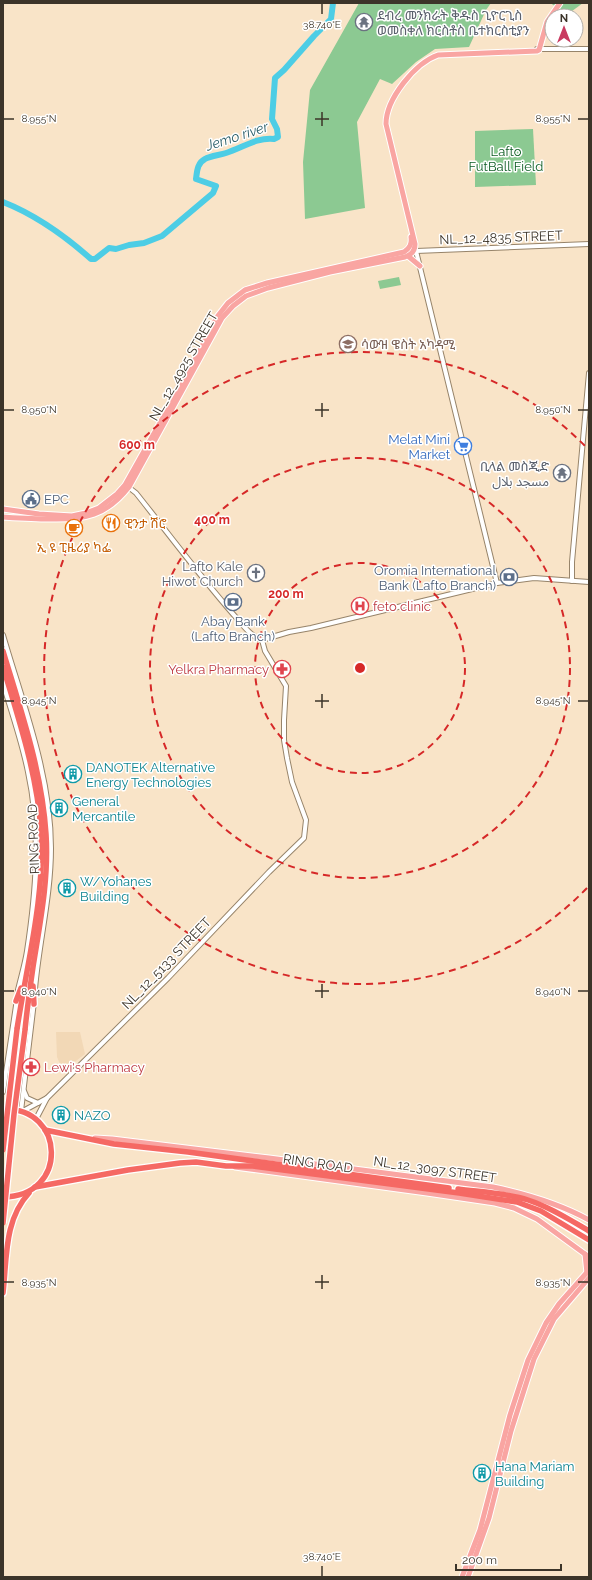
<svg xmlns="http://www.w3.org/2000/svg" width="592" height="1580" viewBox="0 0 592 1580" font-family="Raleway,'Noto Sans Arabic','Noto Sans Ethiopic',sans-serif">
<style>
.built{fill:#f2d8b6}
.green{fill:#8cc992}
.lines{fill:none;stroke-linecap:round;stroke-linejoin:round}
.river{stroke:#4dcde5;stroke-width:6}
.minor-casing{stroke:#97846a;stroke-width:6}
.major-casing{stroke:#fff;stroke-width:7}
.highway-casing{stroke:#fff;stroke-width:8}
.minor{stroke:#fff;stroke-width:4}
.major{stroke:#f9a5a2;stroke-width:5}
.highway{stroke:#f56964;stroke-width:5.5}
.highway-bridge-casing{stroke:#fff;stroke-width:8;stroke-linecap:butt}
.highway-bridge{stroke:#f56964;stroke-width:5.5}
.ticks{fill:none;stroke:#3c3429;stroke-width:1.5}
.ring{fill:none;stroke:#d62828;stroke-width:2;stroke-dasharray:7 5}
.labels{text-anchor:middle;stroke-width:3;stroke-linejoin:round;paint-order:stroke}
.worship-label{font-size:13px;fill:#5b616d;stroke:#fff;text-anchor:end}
.park-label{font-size:13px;fill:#0c5c22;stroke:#fff}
.street-label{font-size:13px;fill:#3c3429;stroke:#fff}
.education-label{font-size:13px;fill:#785e54;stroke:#fff;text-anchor:start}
.shop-label{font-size:13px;fill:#366cbe;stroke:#fff;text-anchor:end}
.service-label{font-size:13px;fill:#4e5e75;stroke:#fff;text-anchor:start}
.food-label{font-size:13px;fill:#c56008;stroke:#fff;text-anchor:start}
.health-label{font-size:13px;fill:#be3a42;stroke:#fff;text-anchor:start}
.culture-label{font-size:13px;fill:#0d838f;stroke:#fff;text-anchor:start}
.water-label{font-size:14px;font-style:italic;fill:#275c66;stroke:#fff}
.ticks-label{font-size:10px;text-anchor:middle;fill:#3c3429;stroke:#fff;stroke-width:3;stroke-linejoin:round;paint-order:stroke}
.centre{fill:#d62828;stroke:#fff;stroke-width:2}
.ring-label{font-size:12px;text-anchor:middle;font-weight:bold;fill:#d62828;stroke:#fff;stroke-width:3;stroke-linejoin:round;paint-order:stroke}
</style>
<rect width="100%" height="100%" fill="#f9e4c8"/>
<polygon class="built" points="56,1032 80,1032 85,1054 63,1071 57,1057"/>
<g class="green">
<polygon points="359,3 491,3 486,10 469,47 435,49 416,62 392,84 380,79 357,122 365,208 305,219 303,162 310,90"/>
<polygon points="550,3 583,3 568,14"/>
<polygon points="533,129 536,185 475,187 475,131"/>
<polygon points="399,277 401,285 380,289 378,281"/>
</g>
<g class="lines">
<path class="river" d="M3 202C36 215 64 235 91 259H95L109 248 116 249 129 245 144 243 162 236 213 193 216 186 196 179C197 172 197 163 205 159 210 156 220 155 226 153 242 148 257 137 274 139L278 137 277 129 272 119 275 78 284 70 314 36 331 19 333 3"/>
<defs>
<g id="minor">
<polyline points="537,49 589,49"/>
<polyline points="416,251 497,583"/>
<polyline points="416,251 589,244"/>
<path d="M127 486 136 493C168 533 199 575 233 614 242 624 250 636 262 640L289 632 311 628 497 583 534 578 589 582"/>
<polyline points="572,581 572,562 589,373"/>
<path d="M3 635C23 704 51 775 51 848 51 896 39 942 35 989"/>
<path d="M3 684C12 713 22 742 28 772 41 832 36 892 27 951 25 964 21 977 18 990"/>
<polyline points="24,1091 27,1098 38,1103"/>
<polyline points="3,1092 17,999"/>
<polyline points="21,1111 34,1002"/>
<polyline points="23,1111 47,1098 168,978 269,872 304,838 306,820 292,782 287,758 284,740 284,720 286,686 265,651 262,640"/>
<polyline points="36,1119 47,1098"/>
</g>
<g id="major">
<polyline points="408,256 420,266"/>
<path d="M3 509 39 514 72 516 86 513 99 508 117 494 125 485 188 373 217 317 228 303 245 290 267 283 404 252C410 248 412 244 411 237"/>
<path d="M3 517C19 518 34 519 49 519 85 520 106 516 129 487L222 318 233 306 246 296 268 288 330 272 405 257C411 255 415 251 415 244L386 124C386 99 415 63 438 55L537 51 539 50 547 22 560 3"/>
<path d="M95 1138 112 1139 269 1158 493 1187C526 1194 558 1203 589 1220"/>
<polyline points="235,1167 427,1193 495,1203 514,1208 537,1219 589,1257"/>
<polyline points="585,1254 587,1273"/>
<polyline points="462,1577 480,1530 510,1415 528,1360 546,1323 559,1304 589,1270"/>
<polyline points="468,1577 489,1518 511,1431 534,1359 554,1319 589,1278"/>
</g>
<g id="highway">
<path d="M3 651C21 711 42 771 46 834 49 879 40 923 33 967 30 988 27 1009 25 1030"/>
<path d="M3 667C19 720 37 774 41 830 45 897 27 963 17 1029"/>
<polyline points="33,986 34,1004"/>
<polyline points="16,1001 21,988"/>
<path d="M3 1109C66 1107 69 1197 3 1197"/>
<polyline points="45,1130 114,1144 188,1152 449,1188"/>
<polyline points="35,1187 128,1170 180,1163 196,1162 226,1166 253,1166 459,1193 517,1202 541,1211 589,1240"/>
<path d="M458 1189C481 1192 506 1193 528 1200 550 1207 570 1220 589 1231"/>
<path d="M3 1293C7 1258 4 1220 29 1193"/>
</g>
</defs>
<use href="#minor" class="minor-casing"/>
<use href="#major" class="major-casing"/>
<use href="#highway" class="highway-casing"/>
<use href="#minor" class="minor"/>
<use href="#major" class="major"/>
<use href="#highway" class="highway"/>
<defs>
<g id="highway-bridge">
<polyline points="3,1150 17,1029"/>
<polyline points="3,1223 14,1114 25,1030"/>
</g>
</defs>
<use href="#highway-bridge" class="highway-bridge-casing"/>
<use href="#highway-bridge" class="highway-bridge"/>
</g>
<path class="ticks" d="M322 4V14M322 112V126M4 119H14M315 119H329M578 119H588M322 403V417M4 410H14M315 410H329M578 410H588M322 694V708M4 701H14M315 701H329M578 701H588M322 984V998M4 991H14M315 991H329M578 991H588M322 1275V1289M4 1282H14M315 1282H329M578 1282H588M322 1566V1576"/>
<g class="ring">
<circle cx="360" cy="668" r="105"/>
<circle cx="360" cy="668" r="210"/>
<path d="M587 888A316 316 0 1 1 587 448"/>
</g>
<defs>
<symbol id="temple-ring" viewBox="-11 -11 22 22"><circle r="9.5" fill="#fff" stroke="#6b7280" stroke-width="1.5"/><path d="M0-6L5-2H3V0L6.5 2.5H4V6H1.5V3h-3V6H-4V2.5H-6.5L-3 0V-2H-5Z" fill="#6b7280"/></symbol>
<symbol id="school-ring" viewBox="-11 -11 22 22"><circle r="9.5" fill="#fff" stroke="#8d6e63" stroke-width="1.5"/><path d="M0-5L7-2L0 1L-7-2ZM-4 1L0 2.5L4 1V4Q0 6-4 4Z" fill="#8d6e63"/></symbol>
<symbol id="supermarket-ring" viewBox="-11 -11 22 22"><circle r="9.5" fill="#fff" stroke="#3f7fe0" stroke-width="1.5"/><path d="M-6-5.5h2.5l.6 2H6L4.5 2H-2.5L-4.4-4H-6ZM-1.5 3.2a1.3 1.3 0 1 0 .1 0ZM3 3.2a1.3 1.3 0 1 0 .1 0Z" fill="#3f7fe0"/></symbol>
<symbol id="civic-ring" viewBox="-11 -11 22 22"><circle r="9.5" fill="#fff" stroke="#5c6f8a" stroke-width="1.5"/><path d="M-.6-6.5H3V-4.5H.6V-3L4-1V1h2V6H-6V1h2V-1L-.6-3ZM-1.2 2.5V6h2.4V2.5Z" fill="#5c6f8a"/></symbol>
<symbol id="restaurant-ring" viewBox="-11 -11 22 22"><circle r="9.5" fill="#fff" stroke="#e8710a" stroke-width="1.5"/><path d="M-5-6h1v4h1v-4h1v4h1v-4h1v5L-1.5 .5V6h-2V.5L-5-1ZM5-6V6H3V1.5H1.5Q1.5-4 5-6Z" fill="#e8710a"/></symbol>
<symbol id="cafe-ring" viewBox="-11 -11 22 22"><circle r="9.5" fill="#fff" stroke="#e8710a" stroke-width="1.5"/><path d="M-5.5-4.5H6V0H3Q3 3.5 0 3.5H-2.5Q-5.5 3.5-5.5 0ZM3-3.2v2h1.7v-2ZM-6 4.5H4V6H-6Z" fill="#e8710a"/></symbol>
<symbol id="church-ring" viewBox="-11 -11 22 22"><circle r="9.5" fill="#fff" stroke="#6b7280" stroke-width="1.5"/><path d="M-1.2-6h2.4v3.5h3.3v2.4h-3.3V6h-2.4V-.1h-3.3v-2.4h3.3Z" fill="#6b7280"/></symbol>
<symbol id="bank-ring" viewBox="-11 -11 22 22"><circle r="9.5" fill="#fff" stroke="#5c6f8a" stroke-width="1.5"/><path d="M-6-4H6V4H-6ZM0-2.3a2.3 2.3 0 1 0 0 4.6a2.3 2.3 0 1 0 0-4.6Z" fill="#5c6f8a"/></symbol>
<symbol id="hospital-ring" viewBox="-11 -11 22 22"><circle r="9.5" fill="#fff" stroke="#e0444e" stroke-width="1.5"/><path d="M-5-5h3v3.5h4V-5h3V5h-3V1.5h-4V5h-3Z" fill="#e0444e"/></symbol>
<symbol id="pharmacy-ring" viewBox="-11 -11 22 22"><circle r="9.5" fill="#fff" stroke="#e0444e" stroke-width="1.5"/><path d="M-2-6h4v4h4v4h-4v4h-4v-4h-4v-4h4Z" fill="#e0444e"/></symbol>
<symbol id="building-ring" viewBox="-11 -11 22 22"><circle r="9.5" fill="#fff" stroke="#0f9aa8" stroke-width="1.5"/><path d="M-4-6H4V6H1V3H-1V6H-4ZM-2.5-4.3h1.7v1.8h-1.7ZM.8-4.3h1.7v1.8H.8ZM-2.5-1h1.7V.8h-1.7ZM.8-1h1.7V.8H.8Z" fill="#0f9aa8"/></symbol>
</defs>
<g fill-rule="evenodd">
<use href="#temple-ring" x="354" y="12" width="20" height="20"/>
<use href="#school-ring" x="338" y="334" width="20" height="20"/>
<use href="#supermarket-ring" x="453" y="436" width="20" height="20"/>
<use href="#temple-ring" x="552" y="463" width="20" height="20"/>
<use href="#civic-ring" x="21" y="489" width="20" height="20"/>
<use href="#restaurant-ring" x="101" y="513" width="20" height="20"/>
<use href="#cafe-ring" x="64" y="518" width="20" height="20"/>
<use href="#church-ring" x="246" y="563" width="20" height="20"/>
<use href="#bank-ring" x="499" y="567" width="20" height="20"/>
<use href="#bank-ring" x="223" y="592" width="20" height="20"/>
<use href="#hospital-ring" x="350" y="596" width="20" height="20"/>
<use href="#pharmacy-ring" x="272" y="659" width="20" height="20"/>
<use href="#building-ring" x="63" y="764" width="20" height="20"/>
<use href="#building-ring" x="49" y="798" width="20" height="20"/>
<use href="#building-ring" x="57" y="878" width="20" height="20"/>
<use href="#pharmacy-ring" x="21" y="1057" width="20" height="20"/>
<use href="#building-ring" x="51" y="1105" width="20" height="20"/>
<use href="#building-ring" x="472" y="1463" width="20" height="20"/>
</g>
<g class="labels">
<g class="worship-label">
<text x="377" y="20" text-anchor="start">ደብረ መንክራት ቅዱስ ጊዮርጊስ<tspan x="377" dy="15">ወመስቀለ ክርስቶስ ቤተክርስቲያን</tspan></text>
<text x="549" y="471">ቢላል መስጂድ<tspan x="549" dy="15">مسجد بلال</tspan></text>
<text x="243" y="571">Lafto Kale<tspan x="243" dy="15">Hiwot Church</tspan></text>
</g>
<g class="park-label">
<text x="506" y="156">Lafto<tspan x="506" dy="15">FutBall Field</tspan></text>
</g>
<g class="street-label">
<text transform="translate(501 237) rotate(-2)" y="5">NL_12_4835 STREET</text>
<text transform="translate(183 366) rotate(-60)" y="5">NL_12_4925 STREET</text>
<text transform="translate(33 839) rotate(-92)" y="5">RING ROAD</text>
<text transform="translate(166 963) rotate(-46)" y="5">NL_12_5133 STREET</text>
<text transform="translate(318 1163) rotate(8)" y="5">RING ROAD</text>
<text transform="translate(435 1169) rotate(8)" y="5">NL_12_3097 STREET</text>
</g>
<g class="education-label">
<text x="361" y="349">ሳውዝ ዌስት አካዳሚ</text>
</g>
<g class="shop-label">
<text x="450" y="444">Melat Mini<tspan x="450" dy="15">Market</tspan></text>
</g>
<g class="service-label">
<text x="44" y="504">EPC</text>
<text x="496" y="575" text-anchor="end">Oromia International<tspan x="496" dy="15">Bank (Lafto Branch)</tspan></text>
<text x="233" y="626" text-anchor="middle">Abay Bank<tspan x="233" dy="15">(Lafto Branch)</tspan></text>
</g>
<g class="food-label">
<text x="124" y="528">ዊንታ ሽሮ</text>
<text x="74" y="552" text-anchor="middle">ኢ ዩ ፒዜሪያ ካፌ</text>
</g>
<g class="health-label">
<text x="373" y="611">feto clinic</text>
<text x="269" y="674" text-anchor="end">Yelkra Pharmacy</text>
<text x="44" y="1072">Lewi's Pharmacy</text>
</g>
<g class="culture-label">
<text x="86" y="772">DANOTEK Alternative<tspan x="86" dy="15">Energy Technologies</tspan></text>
<text x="72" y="806">General<tspan x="72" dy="15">Mercantile</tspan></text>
<text x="80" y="886">W/Yohanes<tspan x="80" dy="15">Building</tspan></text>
<text x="74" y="1120">NAZO</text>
<text x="495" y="1471">Hana Mariam<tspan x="495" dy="15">Building</tspan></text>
</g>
<g class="water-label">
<text transform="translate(237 136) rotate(-18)" y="5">Jemo river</text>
</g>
</g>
<g class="ticks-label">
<text x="322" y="28">38.740°E</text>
<text x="39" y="122">8.955°N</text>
<text x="553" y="122">8.955°N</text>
<text x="39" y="413">8.950°N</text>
<text x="553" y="413">8.950°N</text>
<text x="39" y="704">8.945°N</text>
<text x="553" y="704">8.945°N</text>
<text x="39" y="995">8.940°N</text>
<text x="553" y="995">8.940°N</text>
<text x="39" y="1286">8.935°N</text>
<text x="553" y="1286">8.935°N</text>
<text x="322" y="1560">38.740°E</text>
</g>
<circle cx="360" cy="668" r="6" class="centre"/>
<g class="ring-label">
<text x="137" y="449">600 m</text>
<text x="212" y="524">400 m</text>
<text x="286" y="598">200 m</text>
</g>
<rect width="592" height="1580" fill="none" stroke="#3c3429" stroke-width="8"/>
<g transform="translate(564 28)"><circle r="19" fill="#ffffff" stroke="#b1aea9"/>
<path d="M0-3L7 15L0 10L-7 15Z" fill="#c93a60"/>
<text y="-6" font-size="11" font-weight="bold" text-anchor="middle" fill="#3c3429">N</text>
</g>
<path d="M456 1564v6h105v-6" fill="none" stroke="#3c3429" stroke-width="2"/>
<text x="462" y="1564" font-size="12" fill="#3c3429" stroke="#ffffff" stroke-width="3" paint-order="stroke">200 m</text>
</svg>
